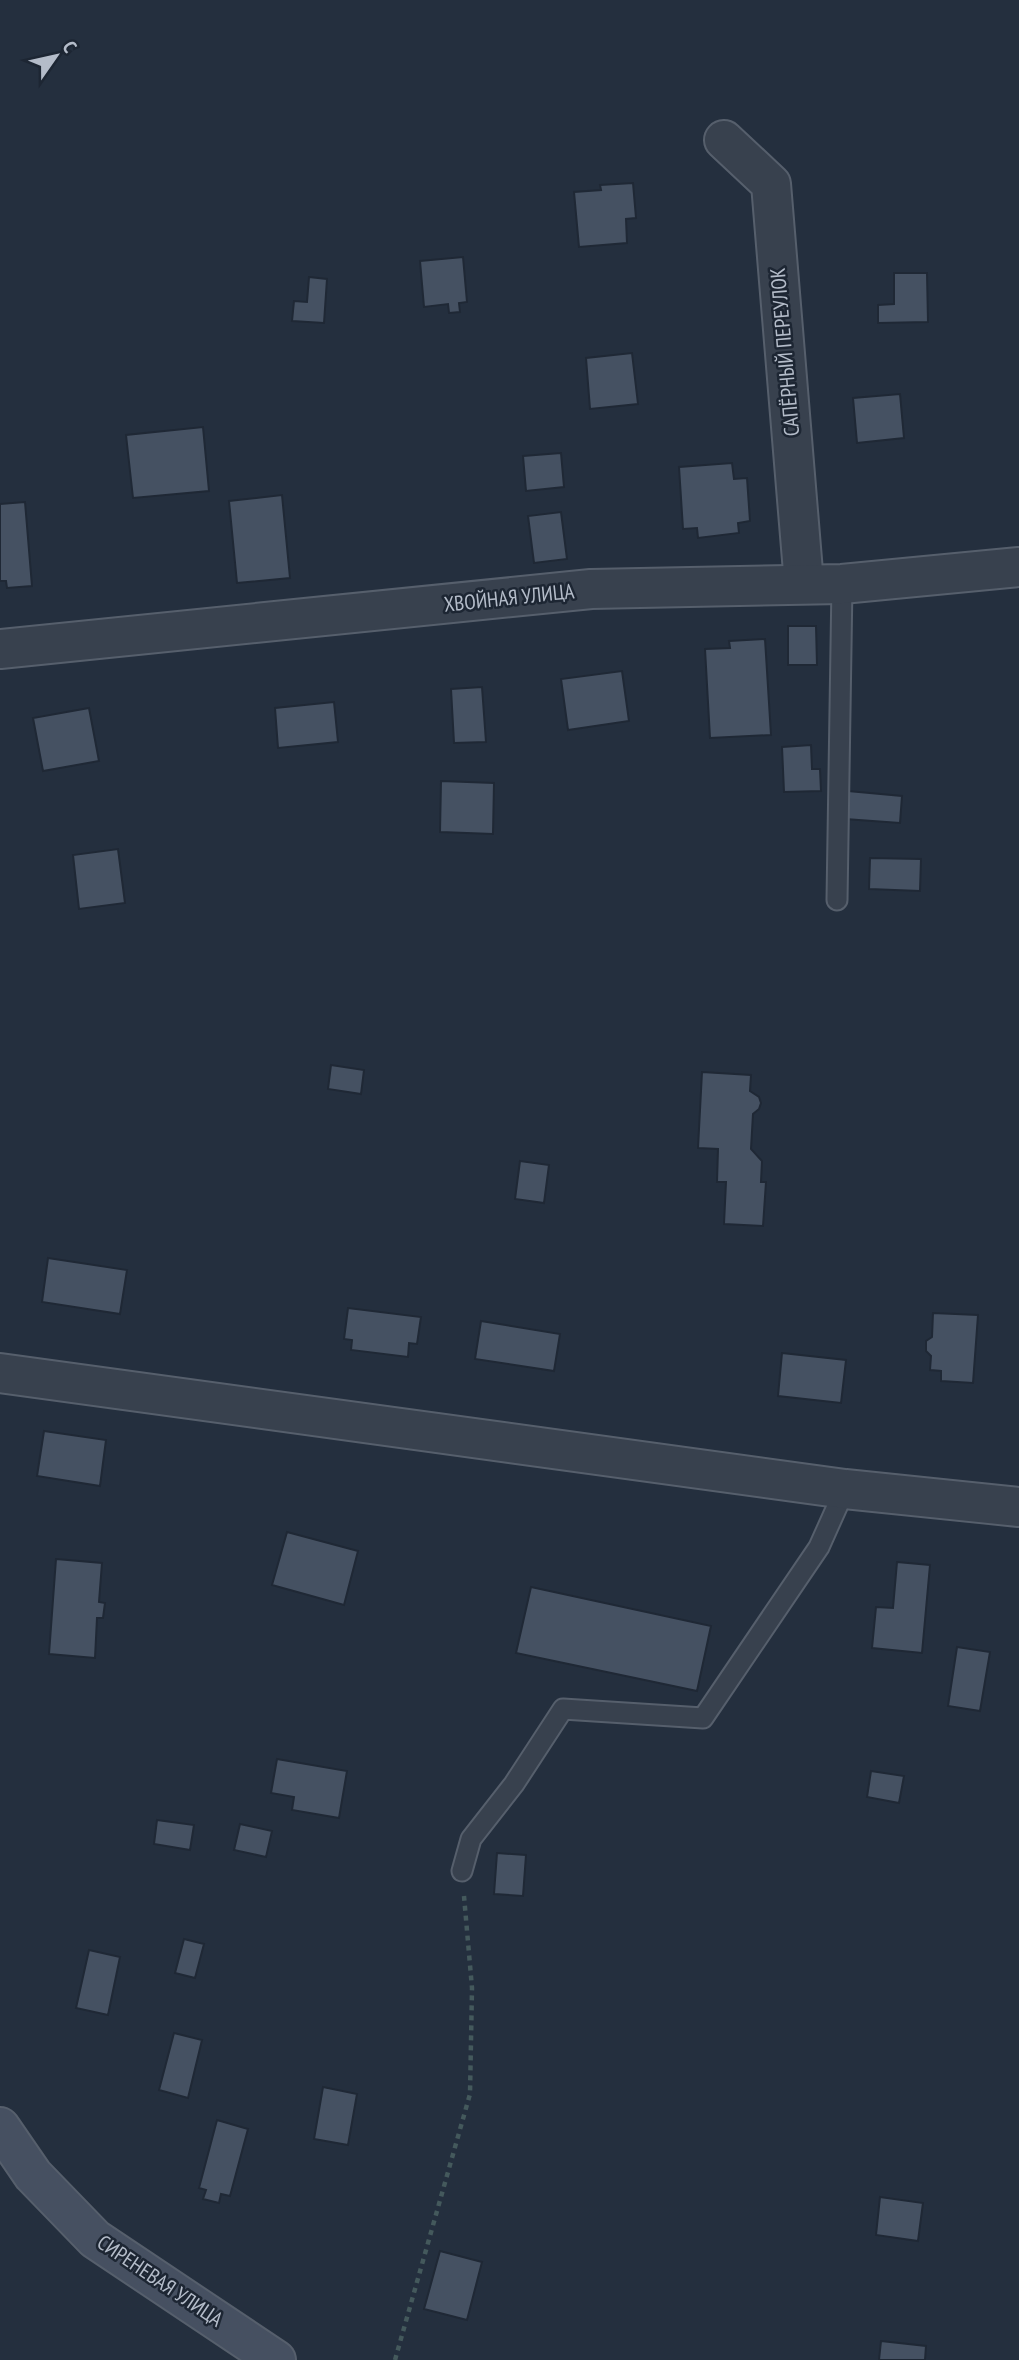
<svg xmlns="http://www.w3.org/2000/svg" width="1019" height="2360" viewBox="0 0 1019 2360" font-family="'PT Sans Narrow',sans-serif">
<style>
.building{fill:#455162;stroke:#1f2835;stroke-width:2}
.lines{fill:none;stroke-linecap:round;stroke-linejoin:round}
.lane-casing{stroke:#565f6c;stroke-width:23}
.street-casing{stroke:#565f6c;stroke-width:42}
.secondary-casing{stroke:#565f6c;stroke-width:42}
.path{stroke:#44595c;stroke-width:4.5;stroke-dasharray:5 5;stroke-linecap:butt}
.lane{stroke:#38414e;stroke-width:19}
.street{stroke:#38414e;stroke-width:38}
.secondary{stroke:#465061;stroke-width:38}
.labels{text-anchor:middle;stroke-width:5;stroke-linejoin:round;paint-order:stroke}
.street-label{font-size:21px;fill:#b4bcc9;stroke:#1d2633}
</style>
<rect width="100%" height="100%" fill="#242f3e"/>
<g class="building">
<polygon points="633,183 636,218 626,219 627,243 579,247 574,192 601,190 600,185"/>
<polygon points="463,257 467,302 459,303 460,312 449,313 448,304 424,307 420,261"/>
<polygon points="894,273 927,273 928,322 878,323 878,305 894,304"/>
<polygon points="309,277 327,279 324,323 292,321 294,301 307,302"/>
<polygon points="632,353 638,404 590,409 586,358"/>
<polygon points="900,394 904,438 857,443 853,398"/>
<polygon points="203,427 209,491 133,498 126,435"/>
<polygon points="561,453 564,487 526,491 523,456"/>
<polygon points="732,463 734,479 747,478 750,521 738,523 739,533 698,538 697,528 683,529 679,467"/>
<polygon points="282,495 290,578 237,583 229,501"/>
<polygon points="25,502 32,586 7,588 6,581 0,581 0,504"/>
<polygon points="561,512 567,559 534,563 528,516"/>
<polygon points="788,626 816,626 817,665 788,665"/>
<polygon points="765,639 771,735 710,738 705,649 730,648 729,641"/>
<polygon points="622,671 629,721 568,730 561,679"/>
<polygon points="482,687 486,742 454,743 451,689"/>
<polygon points="334,702 338,742 278,748 275,708"/>
<polygon points="89,708 99,761 43,771 33,718"/>
<polygon points="811,745 812,769 820,769 821,791 784,792 782,747"/>
<polygon points="441,781 494,783 493,834 440,832"/>
<polygon points="848,791 902,796 900,823 845,819"/>
<polygon points="118,849 125,903 79,909 73,855"/>
<polygon points="870,858 921,859 920,891 869,889"/>
<polygon points="331,1065 364,1070 361,1094 328,1089"/>
<polygon points="702,1072 751,1075 750,1091 759,1097 761,1103 759,1109 753,1114 751,1149 762,1161 761,1182 766,1182 763,1226 724,1224 726,1182 717,1182 718,1149 698,1148"/>
<polygon points="520,1161 549,1165 544,1203 515,1199"/>
<polygon points="48,1258 127,1270 120,1314 42,1302"/>
<polygon points="348,1308 421,1317 417,1344 409,1343 408,1357 351,1350 352,1340 344,1339"/>
<polygon points="933,1313 978,1315 973,1383 941,1381 941,1371 930,1370 931,1356 926,1351 926,1341 932,1337"/>
<polygon points="481,1321 560,1334 554,1371 475,1359"/>
<polygon points="782,1353 846,1360 841,1403 778,1396"/>
<polygon points="44,1431 106,1440 100,1486 37,1476"/>
<polygon points="287,1532 358,1551 344,1605 272,1585"/>
<polygon points="56,1559 102,1563 99,1602 105,1603 103,1618 97,1618 95,1658 49,1654"/>
<polygon points="897,1562 930,1565 922,1653 872,1648 876,1607 893,1608"/>
<polygon points="531,1587 711,1626 697,1691 516,1653"/>
<polygon points="957,1647 990,1652 980,1711 948,1706"/>
<polygon points="277,1759 347,1771 339,1818 292,1810 294,1797 271,1793"/>
<polygon points="871,1771 904,1776 899,1803 867,1797"/>
<polygon points="157,1820 194,1825 190,1850 154,1844"/>
<polygon points="240,1824 272,1831 266,1857 234,1850"/>
<polygon points="497,1853 526,1855 523,1896 494,1894"/>
<polygon points="184,1939 204,1944 195,1978 175,1973"/>
<polygon points="89,1950 120,1957 108,2015 76,2008"/>
<polygon points="174,2033 202,2040 188,2098 159,2090"/>
<polygon points="323,2087 357,2094 348,2145 314,2139"/>
<polygon points="217,2120 248,2129 230,2196 221,2194 219,2203 203,2199 206,2190 199,2188"/>
<polygon points="880,2197 923,2203 918,2241 876,2235"/>
<polygon points="440,2251 482,2262 467,2320 424,2309"/>
<polygon points="881,2341 926,2346 925,2360 879,2360"/>
</g>
<g class="lines">
<defs>
<g id="lane">
<polyline points="837,900 842,584"/>
<polyline points="462,1871 471,1839 514,1784 563,1709 703,1718 819,1547 845,1489"/>
</g>
<g id="street">
<polyline points="724,140 771,184 804,584"/>
<polyline points="0,649 591,589 842,584 1019,567"/>
<polyline points="0,1373 845,1489 1019,1507"/>
</g>
<polyline id="secondary" points="0,2127 33,2175 95,2239 276,2360"/>
</defs>
<use href="#lane" class="lane-casing"/>
<use href="#street" class="street-casing"/>
<use href="#secondary" class="secondary-casing"/>
<polyline class="path" points="395,2360 470,2094 472,1988 464,1896"/>
<use href="#lane" class="lane"/>
<use href="#street" class="street"/>
<use href="#secondary" class="secondary"/>
</g>
<g class="labels">
<g class="street-label">
<text transform="translate(785 352) rotate(-95)" y="7">САПЁРНЫЙ ПЕРЕУЛОК</text>
<text transform="translate(509 598) rotate(-6)" y="7">ХВОЙНАЯ УЛИЦА</text>
<text transform="translate(160 2281) rotate(34)" y="7">СИРЕНЕВАЯ УЛИЦА</text>
</g>
</g>
<g transform="translate(56 56) rotate(56)" stroke="#1d2633" stroke-width="5" paint-order="stroke">
<path d="M0-5L12 26L0 18L-12 26Z" fill="#b4bcc9"/>
<text y="-10" font-size="19" font-weight="bold" text-anchor="middle" fill="#b4bcc9">С</text>
</g>
</svg>
